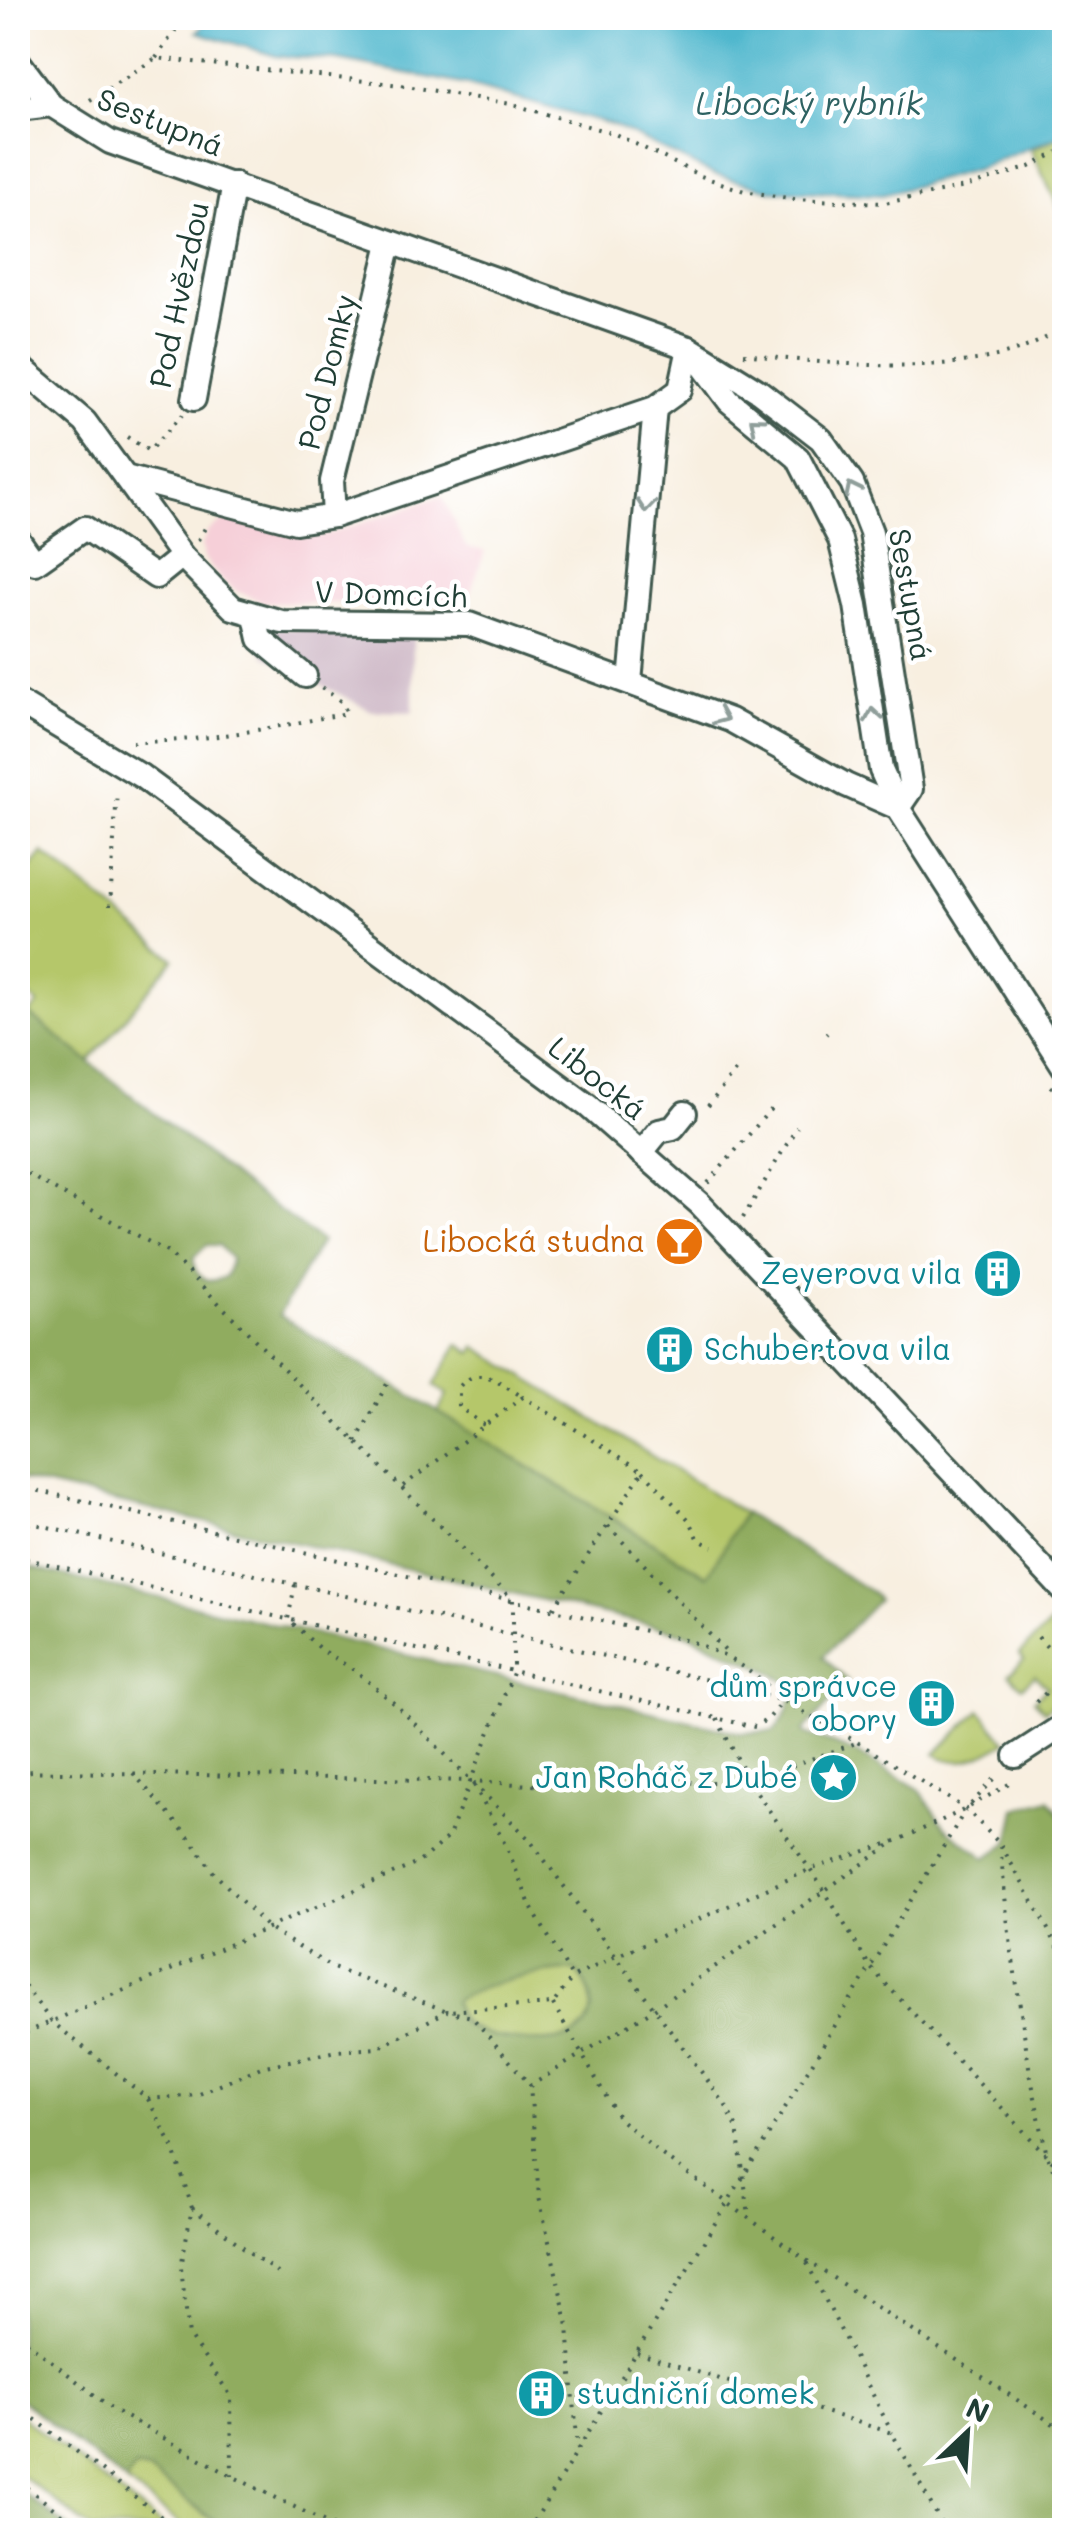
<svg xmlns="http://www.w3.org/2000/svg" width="1082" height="2548" viewBox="0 0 1082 2548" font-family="Mali,sans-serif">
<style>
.built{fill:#f6cfd8}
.industrial{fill:#d1bdca}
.green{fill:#b5c76b;stroke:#6a8250;stroke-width:2.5}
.forest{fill:#90ac5f;stroke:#58744a;stroke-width:2.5;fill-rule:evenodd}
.water{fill:#50b7cd;stroke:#387a80;stroke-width:2.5}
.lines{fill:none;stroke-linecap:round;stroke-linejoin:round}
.minor-casing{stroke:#40584e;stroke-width:28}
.path{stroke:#40584e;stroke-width:4;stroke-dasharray:2.5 8;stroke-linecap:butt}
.minor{stroke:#fff;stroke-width:22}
.oneway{stroke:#8f9e9a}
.labels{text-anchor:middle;stroke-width:9;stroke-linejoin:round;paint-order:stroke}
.street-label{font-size:30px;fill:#1f3d34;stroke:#fff}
.food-label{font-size:30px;fill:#c56008;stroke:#fff;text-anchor:end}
.culture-label{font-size:30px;fill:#0d838f;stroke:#fff;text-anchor:end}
.water-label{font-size:32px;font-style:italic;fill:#2e6262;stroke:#fff}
</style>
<rect width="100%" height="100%" fill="#fff"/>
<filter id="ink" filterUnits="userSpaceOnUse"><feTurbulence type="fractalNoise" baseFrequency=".01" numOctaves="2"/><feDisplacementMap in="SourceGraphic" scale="20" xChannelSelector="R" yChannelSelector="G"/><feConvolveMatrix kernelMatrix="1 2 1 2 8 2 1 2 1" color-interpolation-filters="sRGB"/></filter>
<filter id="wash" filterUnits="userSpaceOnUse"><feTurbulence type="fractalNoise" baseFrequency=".0048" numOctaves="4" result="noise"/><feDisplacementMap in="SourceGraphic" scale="40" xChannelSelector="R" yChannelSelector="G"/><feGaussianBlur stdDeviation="2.25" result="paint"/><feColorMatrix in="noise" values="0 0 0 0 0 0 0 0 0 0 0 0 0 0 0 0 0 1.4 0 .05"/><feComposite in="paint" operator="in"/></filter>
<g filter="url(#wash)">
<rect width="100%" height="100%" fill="#f8efe0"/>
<polygon class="built" points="442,496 466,547 485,551 466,605 264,602 238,592 220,579 204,558 202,545 208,531 225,520 238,520 300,537 320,537"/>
<polygon class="industrial" points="249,627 413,634 413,712 372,711 266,656"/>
<g class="green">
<polygon points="1064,134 1064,219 1031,150"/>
<polygon points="43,853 174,959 88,1063 18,1005 29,1014 38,1004 25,993 18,1003 18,884"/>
<polygon points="458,1344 472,1353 476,1347 744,1513 708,1576 438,1412 447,1394 434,1386"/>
<polygon points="1062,1613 1064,1697 1045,1711 1034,1700 1047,1687 1035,1675 1022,1687 1009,1674 1024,1660 1019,1654"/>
<path d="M980 1710 1006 1742C980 1756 962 1770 935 1754Z"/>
<path d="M574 1970C594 1987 601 2020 574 2035 550 2048 482 2041 462 2021 457 2016 456 2008 453 2001 489 1982 534 1973 574 1970Z"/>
<polygon points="18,2414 168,2530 92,2530 18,2473"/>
<polygon points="135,2468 149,2471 219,2525 286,2530 188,2530 125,2482"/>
</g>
<g class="forest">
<path d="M18 1005 235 1178 321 1241 279 1315 707 1576 744 1513 871 1592 878 1600 823 1657 848 1681 803 1732 858 1754 919 1789 946 1828 986 1858 1009 1842 1016 1809 1049 1799 1064 1820V2530H286L219 2525 149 2471 135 2468 125 2482 18 2398V1565L742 1733 774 1731C786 1716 794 1704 790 1685L771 1672 685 1633 18 1479ZM207 1245H219L231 1259 226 1276C209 1286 192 1277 194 1257ZM574 1970C594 1986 601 2020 574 2035 550 2048 482 2040 462 2022 456 2016 456 2009 454 2001 488 1981 535 1973 574 1970Z"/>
<polygon points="18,2489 71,2530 18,2530"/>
</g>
<polygon class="water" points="210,18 1064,18 1064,134 977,169 882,195 770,190 713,174 614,126 468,85 338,60 276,56 197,32"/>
</g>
<g filter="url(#ink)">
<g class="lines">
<defs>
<g id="minor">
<polyline points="18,61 51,105 110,142 689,348 760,392 821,439 852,483 871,532 911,789 898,808"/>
<polyline points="18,109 51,105"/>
<polyline points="697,358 729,401 798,458 840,540 856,605 881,770 898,808 1064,1067"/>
<polyline points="18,365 85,422 182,556 233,608 282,622 469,624 730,720 846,785 898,808"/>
<polyline points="194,399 234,184"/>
<polyline points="125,477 296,522 334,516 655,408 680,390 689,348"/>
<polyline points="334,516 332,481 390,243"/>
<polyline points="18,539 35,563 85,528 156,577 182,556"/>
<polyline points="255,616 260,639 305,676"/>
<polyline points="630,682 655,408"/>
<polyline points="18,702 141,776 588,1106 700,1204 1064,1591"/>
<polyline points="641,1153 659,1131 673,1128 685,1113"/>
<polyline points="1016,1756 1064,1725"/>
</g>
</defs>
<use href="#minor" class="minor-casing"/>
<g class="path">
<polyline points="156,58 184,18"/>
<polyline points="90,100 156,58 401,85 511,104 615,134 701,176 744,191 794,199 885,203 965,187 1030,167 1064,149"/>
<path d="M744 354C829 364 996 384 1064 325"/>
<polyline points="127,437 149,451 182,415"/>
<polyline points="198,540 208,523"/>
<path d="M132 742C205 742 276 727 347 713L342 702 321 687"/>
<polyline points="110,906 117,791"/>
<polyline points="826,1034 827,1033"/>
<polyline points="1051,1086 1064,1108"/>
<polyline points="708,1106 736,1070"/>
<polyline points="18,1169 169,1253 513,1600 513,1673 449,1836 418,1863 18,2036"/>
<polyline points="708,1183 774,1105"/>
<polyline points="743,1218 797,1127"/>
<path d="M484 1425 459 1407V1387C480 1363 501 1384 523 1397"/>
<polyline points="356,1442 388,1382"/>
<polyline points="643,1471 690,1521 699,1540 713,1547"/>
<path d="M18 1486 693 1642C728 1656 757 1673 783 1701L769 1718 755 1727 18 1557"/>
<polyline points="403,1486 523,1397 643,1471 553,1609"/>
<polyline points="18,1520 725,1684 783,1701 857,1742 966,1809 1000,1844 1008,1926 1030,2073 1047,2156 1064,2193"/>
<polyline points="608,1526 728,1654"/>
<polyline points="295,1585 288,1619 321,1650 356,1671 396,1705 529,1839 725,2104 737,2128 749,2215"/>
<polyline points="1038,1637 1064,1666"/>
<polyline points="1036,1702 1064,1676"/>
<polyline points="717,1719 749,1781 824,1890 870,1967 1064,2174"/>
<polyline points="18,1771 471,1781 546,1786 749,1781 856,1743"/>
<polyline points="133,1773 193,1842 214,1873 269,1929 333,1968 447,2011 553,2004 572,1978 616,1956 809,1870 899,1840 966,1809 1014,1781"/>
<polyline points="474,1785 508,1850 531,1907 572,1977"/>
<polyline points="971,1804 999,1774"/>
<polyline points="1001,1845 1064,1958"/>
<polyline points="18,1978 51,2021 148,2099 197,2095 261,2067 336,2051 378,2048 447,2011 472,2017 530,2085"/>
<polyline points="553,2004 619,2119 658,2152 806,2260 1064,2431"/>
<polyline points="148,2099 174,2149 192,2208 181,2267 189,2336 231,2396 232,2476"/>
<polyline points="192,2208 277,2273"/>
<polyline points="807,2263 892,2433"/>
<polyline points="18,2335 115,2411 232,2476 341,2530"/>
<polyline points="637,2353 892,2433 943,2526 956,2530"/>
<polyline points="18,2406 178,2530"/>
<polyline points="578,2450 568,2326 539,2197 530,2086 654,2009 893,1843"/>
<polyline points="18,2481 82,2530"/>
<polyline points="529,2530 965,1811"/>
</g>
<use href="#minor" class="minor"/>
</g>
<defs><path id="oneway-chevron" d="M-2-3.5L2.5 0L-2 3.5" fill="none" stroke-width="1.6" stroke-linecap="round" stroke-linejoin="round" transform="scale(2.5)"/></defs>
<g class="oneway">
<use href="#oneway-chevron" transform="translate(756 423) rotate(-140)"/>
<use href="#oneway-chevron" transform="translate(852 489) rotate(-116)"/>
<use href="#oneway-chevron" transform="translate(646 506) rotate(95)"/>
<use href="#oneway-chevron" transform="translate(873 715) rotate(-99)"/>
<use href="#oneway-chevron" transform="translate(721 717) rotate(23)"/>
</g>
</g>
<defs>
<symbol id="bar-disc" viewBox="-11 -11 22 22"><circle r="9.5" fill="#e8710a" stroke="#fff"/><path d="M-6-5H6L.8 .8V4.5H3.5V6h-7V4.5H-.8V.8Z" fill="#fff"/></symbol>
<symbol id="building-disc" viewBox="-11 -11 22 22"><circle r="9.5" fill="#0f9aa8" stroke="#fff"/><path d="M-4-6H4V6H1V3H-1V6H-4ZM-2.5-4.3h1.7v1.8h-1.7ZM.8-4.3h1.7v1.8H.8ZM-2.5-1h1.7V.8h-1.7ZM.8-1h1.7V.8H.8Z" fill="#fff"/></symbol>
<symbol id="sight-disc" viewBox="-11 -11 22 22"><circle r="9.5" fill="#0f9aa8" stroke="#fff"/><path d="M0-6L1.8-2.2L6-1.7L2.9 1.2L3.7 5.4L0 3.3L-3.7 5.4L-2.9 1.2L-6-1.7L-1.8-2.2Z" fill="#fff"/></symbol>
</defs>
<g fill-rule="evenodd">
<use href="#bar-disc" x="652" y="1214" width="55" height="55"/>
<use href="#building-disc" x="970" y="1246" width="55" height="55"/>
<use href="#building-disc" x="642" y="1322" width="55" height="55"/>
<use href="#building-disc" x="904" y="1676" width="55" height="55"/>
<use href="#sight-disc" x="806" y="1750" width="55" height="55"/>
<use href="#building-disc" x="514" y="2366" width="55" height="55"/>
</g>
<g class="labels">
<g class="street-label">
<text transform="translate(160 123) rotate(22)" y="10">Sestupná</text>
<text transform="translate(180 295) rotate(-78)" y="10">Pod Hvězdou</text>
<text transform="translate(328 372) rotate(-76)" y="10">Pod Domky</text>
<text transform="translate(391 595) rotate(2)" y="10">V Domcích</text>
<text transform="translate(910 595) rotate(80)" y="10">Sestupná</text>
<text transform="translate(597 1079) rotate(38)" y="10">Libocká</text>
</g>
<g class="food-label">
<text x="645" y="1252">Libocká studna</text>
</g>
<g class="culture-label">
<text x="962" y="1284">Zeyerova vila</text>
<text x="704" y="1360" text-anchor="start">Schubertova vila</text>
<text x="897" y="1697">dům správce<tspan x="897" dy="34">obory</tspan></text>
<text x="798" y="1788">Jan Roháč z Dubé</text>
<text x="577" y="2404" text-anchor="start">studniční domek</text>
</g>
<g class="water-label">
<text x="809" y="115">Libocký rybník</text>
</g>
</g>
<rect width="1082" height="2548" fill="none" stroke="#fff" stroke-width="60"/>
<g transform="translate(967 2433) rotate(25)" stroke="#ffffff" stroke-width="8" paint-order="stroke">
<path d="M0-8L18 38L0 25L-18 38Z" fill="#1f3d34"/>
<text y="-15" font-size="28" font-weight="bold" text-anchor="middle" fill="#1f3d34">N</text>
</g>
</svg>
